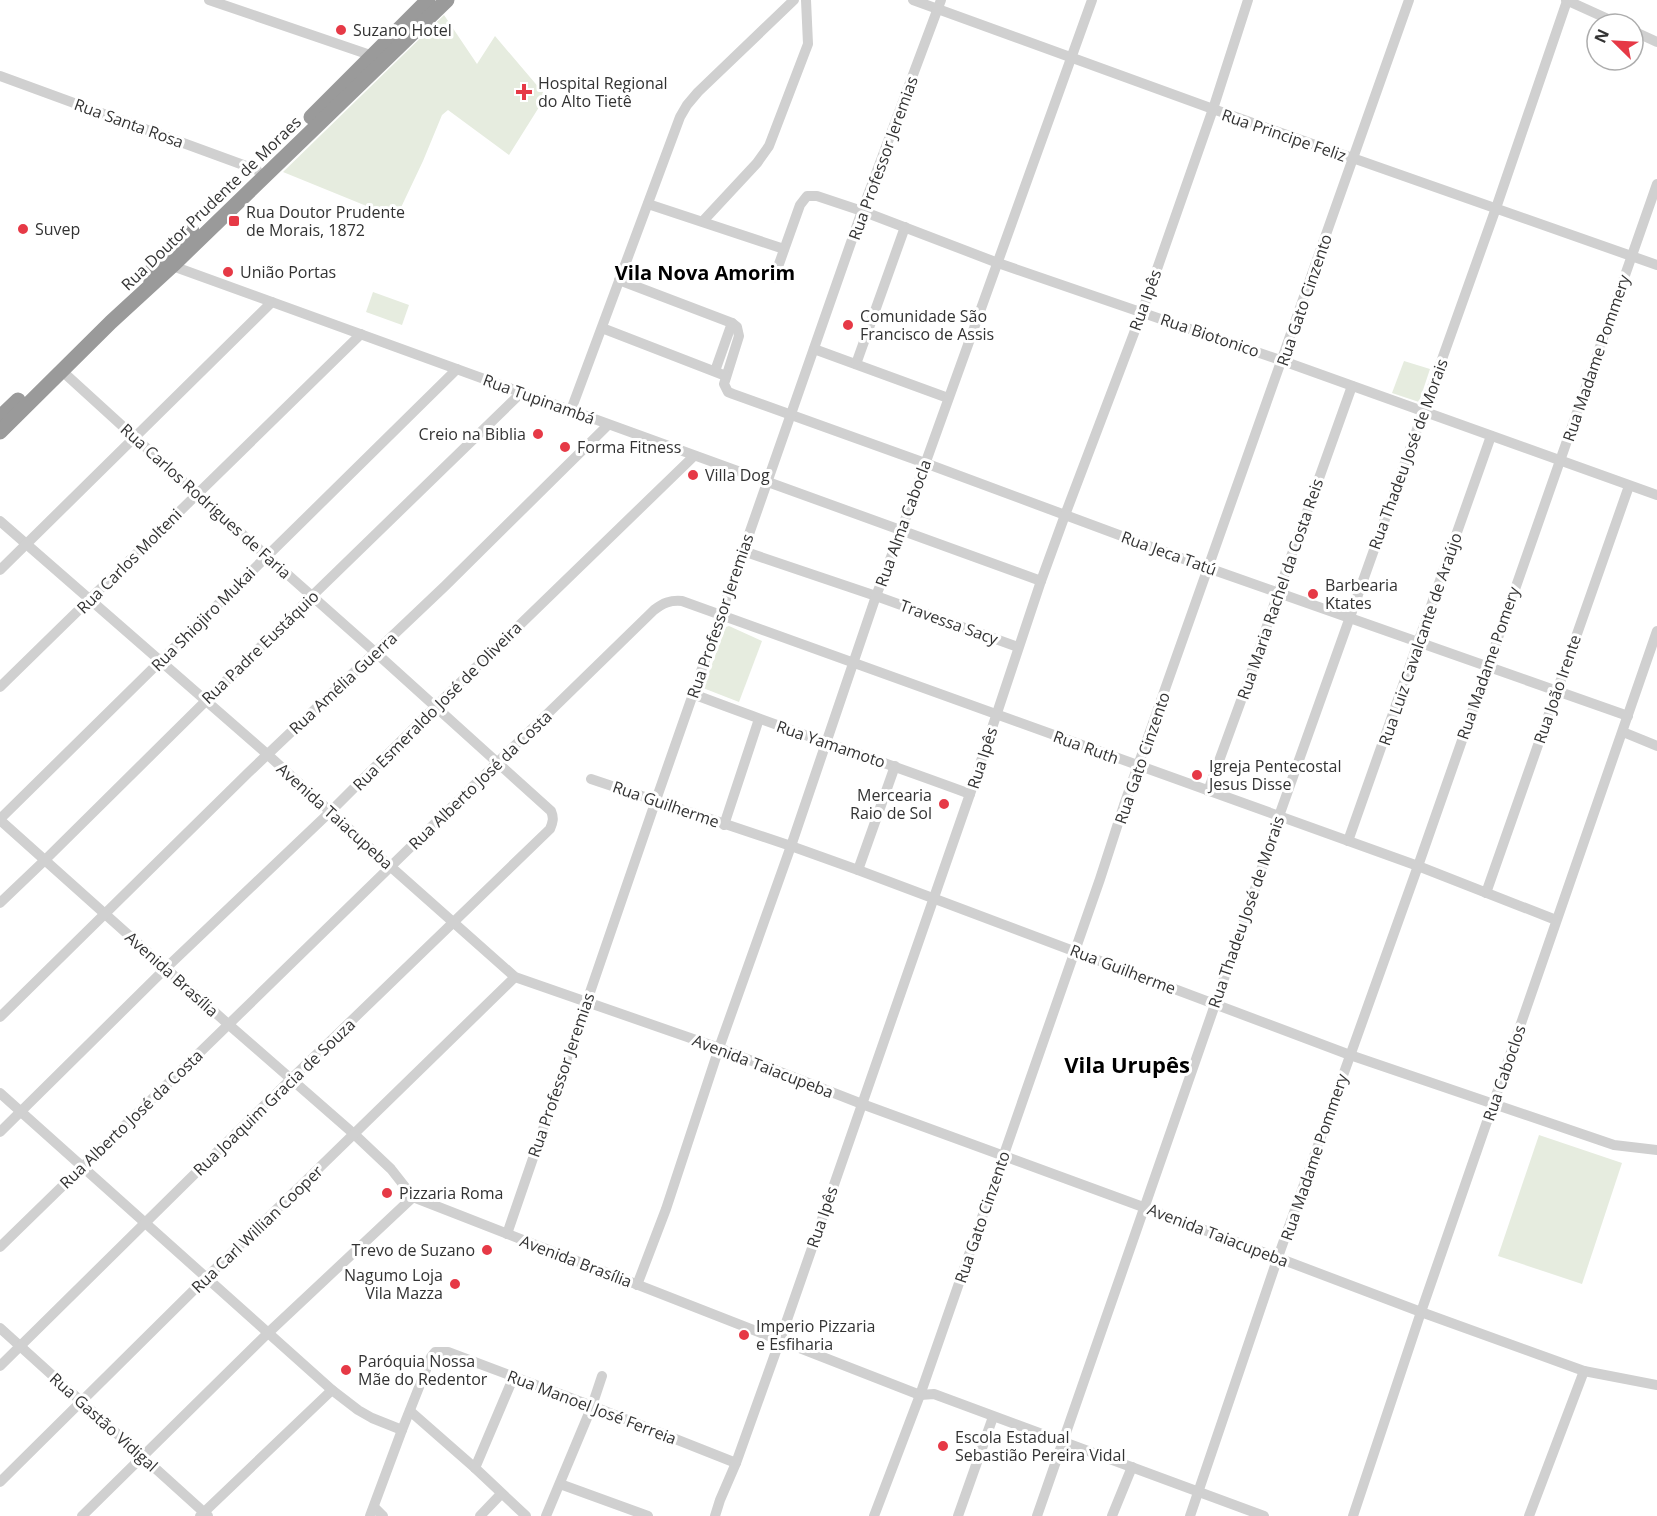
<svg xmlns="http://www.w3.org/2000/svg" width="1657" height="1516" viewBox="0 0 1657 1516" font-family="'Open Sans',sans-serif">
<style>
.green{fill:#e6ecdf}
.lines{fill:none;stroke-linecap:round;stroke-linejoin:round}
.minor{stroke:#d0d0d0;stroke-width:10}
.highway{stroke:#9a9a9a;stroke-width:15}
.poi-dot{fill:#e63946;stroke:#fff;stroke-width:2}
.labels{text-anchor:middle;stroke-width:6;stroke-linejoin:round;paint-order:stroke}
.poi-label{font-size:16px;fill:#333;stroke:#fff;text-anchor:start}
.street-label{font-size:16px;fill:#333;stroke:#fff}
.quarter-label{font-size:20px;font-weight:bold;fill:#000;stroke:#fff}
.district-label{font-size:22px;font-weight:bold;fill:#000;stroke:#fff}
</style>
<rect width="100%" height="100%" fill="#fff"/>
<g class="green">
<polygon points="444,15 477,64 495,36 546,96 509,155 448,110 442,115 423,161 396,218 283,172"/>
<polygon points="373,292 409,305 402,325 366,312"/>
<polygon points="1404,361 1430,369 1419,402 1392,393"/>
<polygon points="729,626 762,641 739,702 703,688 726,627"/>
<polygon points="1539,1135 1622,1163 1582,1284 1498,1256"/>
</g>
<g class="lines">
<g class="minor">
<polyline points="209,0 373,56"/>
<polyline points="913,0 1213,109 1657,265"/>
<polyline points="1566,0 1619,24"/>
<polyline points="1633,31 1657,42"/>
<polyline points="0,76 257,170"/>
<polyline points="648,204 784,249"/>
<polyline points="703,221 757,163 769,146 808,44 806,0"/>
<polyline points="167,264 1041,581"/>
<polyline points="774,278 800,205 807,196 817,196 862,211 998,263 1283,361 1657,495"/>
<polyline points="619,280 732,323 737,327 739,336 724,384 728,392 733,394 925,463 1208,568 1628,716"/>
<polyline points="602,328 726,376"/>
<polyline points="814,349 948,398"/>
<polyline points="856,364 905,227"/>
<polyline points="715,371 732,323"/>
<polyline points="571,410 680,117 687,105 698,92 794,0"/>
<polyline points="0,521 267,754 391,867 515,977 719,1048 862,1104 1154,1211 1421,1312 1584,1371 1657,1385"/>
<polyline points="743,551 876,596 1018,647"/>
<polyline points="0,570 272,302"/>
<polyline points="0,687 361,334"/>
<path d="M693 694C785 729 878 760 970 794"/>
<polyline points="1623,732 1657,746"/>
<polyline points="591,779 791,846 858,870 1350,1055 1614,1145 1657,1150"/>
<polyline points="1208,791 1250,676 1278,593 1352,386"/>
<polyline points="0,819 457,369"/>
<polyline points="0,820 228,1024 354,1134 391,1169 413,1197 920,1395 934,1394 1264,1516"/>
<polyline points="724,825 759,719"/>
<polyline points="1348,841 1491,436"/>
<polyline points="858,870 895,766"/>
<polyline points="1486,893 1629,486"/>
<polyline points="0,903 45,860 312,596 521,393"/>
<polyline points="0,1017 249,772 445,586 608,425"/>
<polyline points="0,1093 332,1390 358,1410 372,1418 402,1430"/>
<polyline points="0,1132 166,968 330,812 435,707 694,456"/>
<polyline points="507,1234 656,800 862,211 941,0"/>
<path d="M0 1247 654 610C663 603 670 600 682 601L1418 866 1556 920"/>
<polyline points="637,1285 666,1209 719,1048 791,846 876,596 901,531 1092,0"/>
<polyline points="0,1328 208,1516"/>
<path d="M0 1366 291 1079 550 829C553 822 554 818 551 811L375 652 197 494 62 371"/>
<polyline points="410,1411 475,1468 526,1516"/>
<polyline points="475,1468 514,1376"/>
<polyline points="0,1482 207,1277 515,977"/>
<polyline points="560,1484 648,1516"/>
<polyline points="374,1507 383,1516"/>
<polyline points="82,1516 268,1333 413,1197"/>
<polyline points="200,1516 332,1390"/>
<polyline points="370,1516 402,1430 431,1357 435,1352 448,1352 592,1406 736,1463"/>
<polyline points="480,1516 501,1494"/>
<polyline points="546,1516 592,1406 602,1376"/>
<polyline points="715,1516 720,1500 736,1463 780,1340 970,794 1041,581 1065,515 1142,312 1213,109 1248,0"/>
<polyline points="874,1516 920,1395 1100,879 1124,805 1409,0"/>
<polyline points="958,1516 993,1417"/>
<polyline points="1037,1516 1250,904 1279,816 1496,208 1567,1"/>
<polyline points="1112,1516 1132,1467"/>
<polyline points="1190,1516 1278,1257 1418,866 1657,184"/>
<polyline points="1353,1516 1421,1312 1657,631"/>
<polyline points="1529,1516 1584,1371"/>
</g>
<g class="highway">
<polyline points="311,117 428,0"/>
<polyline points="147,275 192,231"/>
<polyline points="0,417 18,400"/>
<polyline points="0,432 111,322 172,266 447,0"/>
</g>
</g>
<g class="poi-dot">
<circle cx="341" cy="30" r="6"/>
<path d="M521 83h6v6h6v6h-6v6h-6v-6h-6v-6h6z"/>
<rect x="228" y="215" width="12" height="12" rx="3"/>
<circle cx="23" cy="229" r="6"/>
<circle cx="228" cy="272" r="6"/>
<circle cx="848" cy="325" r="6"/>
<circle cx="538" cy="434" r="6"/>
<circle cx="565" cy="447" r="6"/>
<circle cx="693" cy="475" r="6"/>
<circle cx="1313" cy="594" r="6"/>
<circle cx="1197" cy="775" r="6"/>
<circle cx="944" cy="804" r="6"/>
<circle cx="387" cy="1193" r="6"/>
<circle cx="487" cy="1250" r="6"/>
<circle cx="455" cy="1284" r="6"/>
<circle cx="744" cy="1335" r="6"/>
<circle cx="346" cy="1370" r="6"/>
<circle cx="943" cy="1446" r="6"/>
</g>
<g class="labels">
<g class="poi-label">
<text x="353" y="36">Suzano Hotel</text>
<text x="538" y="89">Hospital Regional<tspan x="538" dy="18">do Alto Tietê</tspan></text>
<text x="246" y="218">Rua Doutor Prudente<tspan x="246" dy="18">de Morais, 1872</tspan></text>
<text x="35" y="235">Suvep</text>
<text x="240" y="278">União Portas</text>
<text x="860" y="322">Comunidade São<tspan x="860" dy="18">Francisco de Assis</tspan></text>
<text x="526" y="440" text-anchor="end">Creio na Biblia</text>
<text x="577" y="453">Forma Fitness</text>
<text x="705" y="481">Villa Dog</text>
<text x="1325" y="591">Barbearia<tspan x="1325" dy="18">Ktates</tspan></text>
<text x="1209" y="772">Igreja Pentecostal<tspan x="1209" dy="18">Jesus Disse</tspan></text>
<text x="932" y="801" text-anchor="end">Mercearia<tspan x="932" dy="18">Raio de Sol</tspan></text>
<text x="399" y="1199">Pizzaria Roma</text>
<text x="475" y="1256" text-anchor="end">Trevo de Suzano</text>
<text x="443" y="1281" text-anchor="end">Nagumo Loja<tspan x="443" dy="18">Vila Mazza</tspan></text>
<text x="756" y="1332">Imperio Pizzaria<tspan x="756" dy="18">e Esfiharia</tspan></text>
<text x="358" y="1367">Paróquia Nossa<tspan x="358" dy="18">Mãe do Redentor</tspan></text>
<text x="955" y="1443">Escola Estadual<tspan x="955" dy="18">Sebastião Pereira Vidal</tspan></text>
</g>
<g class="street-label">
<text transform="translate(129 123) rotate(20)" y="6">Rua Santa Rosa</text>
<text transform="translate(1284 135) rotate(19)" y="6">Rua Principe Feliz</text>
<text transform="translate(883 158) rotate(-70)" y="6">Rua Professor Jeremias</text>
<text transform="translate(211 203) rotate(-44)" y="6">Rua Doutor Prudente de Moraes</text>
<text transform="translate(1145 300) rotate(-70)" y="6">Rua Ipês</text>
<text transform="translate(1304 300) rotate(-71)" y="6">Rua Gato Cinzento</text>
<text transform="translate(1210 335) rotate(19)" y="6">Rua Biotonico</text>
<text transform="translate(1596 358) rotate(-71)" y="6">Rua Madame Pommery</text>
<text transform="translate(539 399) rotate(20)" y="6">Rua Tupinambá</text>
<text transform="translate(1408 454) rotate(-70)" y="6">Rua Thadeu José de Morais</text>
<text transform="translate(206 501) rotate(42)" y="6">Rua Carlos Rodrigues de Faria</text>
<text transform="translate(903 523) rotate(-70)" y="6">Rua Alma Cabocla</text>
<text transform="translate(1169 553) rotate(20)" y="6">Rua Jeca Tatú</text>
<text transform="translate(129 561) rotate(-45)" y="6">Rua Carlos Molteni</text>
<text transform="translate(1280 589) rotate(-71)" y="6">Rua Maria Rachel da Costa Reis</text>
<text transform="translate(720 616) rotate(-71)" y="6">Rua Professor Jeremias</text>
<text transform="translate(203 619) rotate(-45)" y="6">Rua Shiojiro Mukai</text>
<text transform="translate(949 622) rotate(20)" y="6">Travessa Sacy</text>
<text transform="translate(1420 639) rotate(-71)" y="6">Rua Luiz Cavalcante de Araújo</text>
<text transform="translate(260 647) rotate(-44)" y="6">Rua Padre Eustáquio</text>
<text transform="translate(1488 663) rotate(-71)" y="6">Rua Madame Pomery</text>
<text transform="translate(343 683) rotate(-43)" y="6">Rua Amélia Guerra</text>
<text transform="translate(1557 689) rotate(-71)" y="6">Rua João Irente</text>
<text transform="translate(437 706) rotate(-45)" y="6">Rua Esmeraldo José de Oliveira</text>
<text transform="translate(831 744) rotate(19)" y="6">Rua Yamamoto</text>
<text transform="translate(1086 747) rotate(20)" y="6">Rua Ruth</text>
<text transform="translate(982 758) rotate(-72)" y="6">Rua Ipês</text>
<text transform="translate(1142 758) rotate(-71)" y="6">Rua Gato Cinzento</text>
<text transform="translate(480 780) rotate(-44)" y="6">Rua Alberto José da Costa</text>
<text transform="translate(666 804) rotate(19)" y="6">Rua Guilherme</text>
<text transform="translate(335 816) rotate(42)" y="6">Avenida Taiacupeba</text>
<text transform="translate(1246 912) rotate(-71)" y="6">Rua Thadeu José de Morais</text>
<text transform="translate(1123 969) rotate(21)" y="6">Rua Guilherme</text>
<text transform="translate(172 974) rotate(42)" y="6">Avenida Brasília</text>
<text transform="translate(763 1066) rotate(21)" y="6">Avenida Taiacupeba</text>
<text transform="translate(1504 1073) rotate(-71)" y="6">Rua Caboclos</text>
<text transform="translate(561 1075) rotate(-71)" y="6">Rua Professor Jeremias</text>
<text transform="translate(274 1097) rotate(-44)" y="6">Rua Joaquim Gracia de Souza</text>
<text transform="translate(131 1119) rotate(-44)" y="6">Rua Alberto José da Costa</text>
<text transform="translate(1314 1157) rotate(-71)" y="6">Rua Madame Pommery</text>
<text transform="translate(822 1217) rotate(-71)" y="6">Rua Ipês</text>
<text transform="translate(982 1217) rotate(-71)" y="6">Rua Gato Cinzento</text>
<text transform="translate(257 1229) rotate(-44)" y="6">Rua Carl Willian Cooper</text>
<text transform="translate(1218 1235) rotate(21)" y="6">Avenida Taiacupeba</text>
<text transform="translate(576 1261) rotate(21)" y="6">Avenida Brasília</text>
<text transform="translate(592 1407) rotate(21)" y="6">Rua Manoel José Ferreia</text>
<text transform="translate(104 1422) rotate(42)" y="6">Rua Gastão Vidigal</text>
</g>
<g class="quarter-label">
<text x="705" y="280">Vila Nova Amorim</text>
</g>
<g class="district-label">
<text x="1127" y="1073">Vila Urupês</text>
</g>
</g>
<g transform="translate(1615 42) rotate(294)"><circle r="28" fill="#ffffff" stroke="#adadad" stroke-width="1.5"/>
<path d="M0-4.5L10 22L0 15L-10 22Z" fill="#e63946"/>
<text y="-9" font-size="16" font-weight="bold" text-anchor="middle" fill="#333333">N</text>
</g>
</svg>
